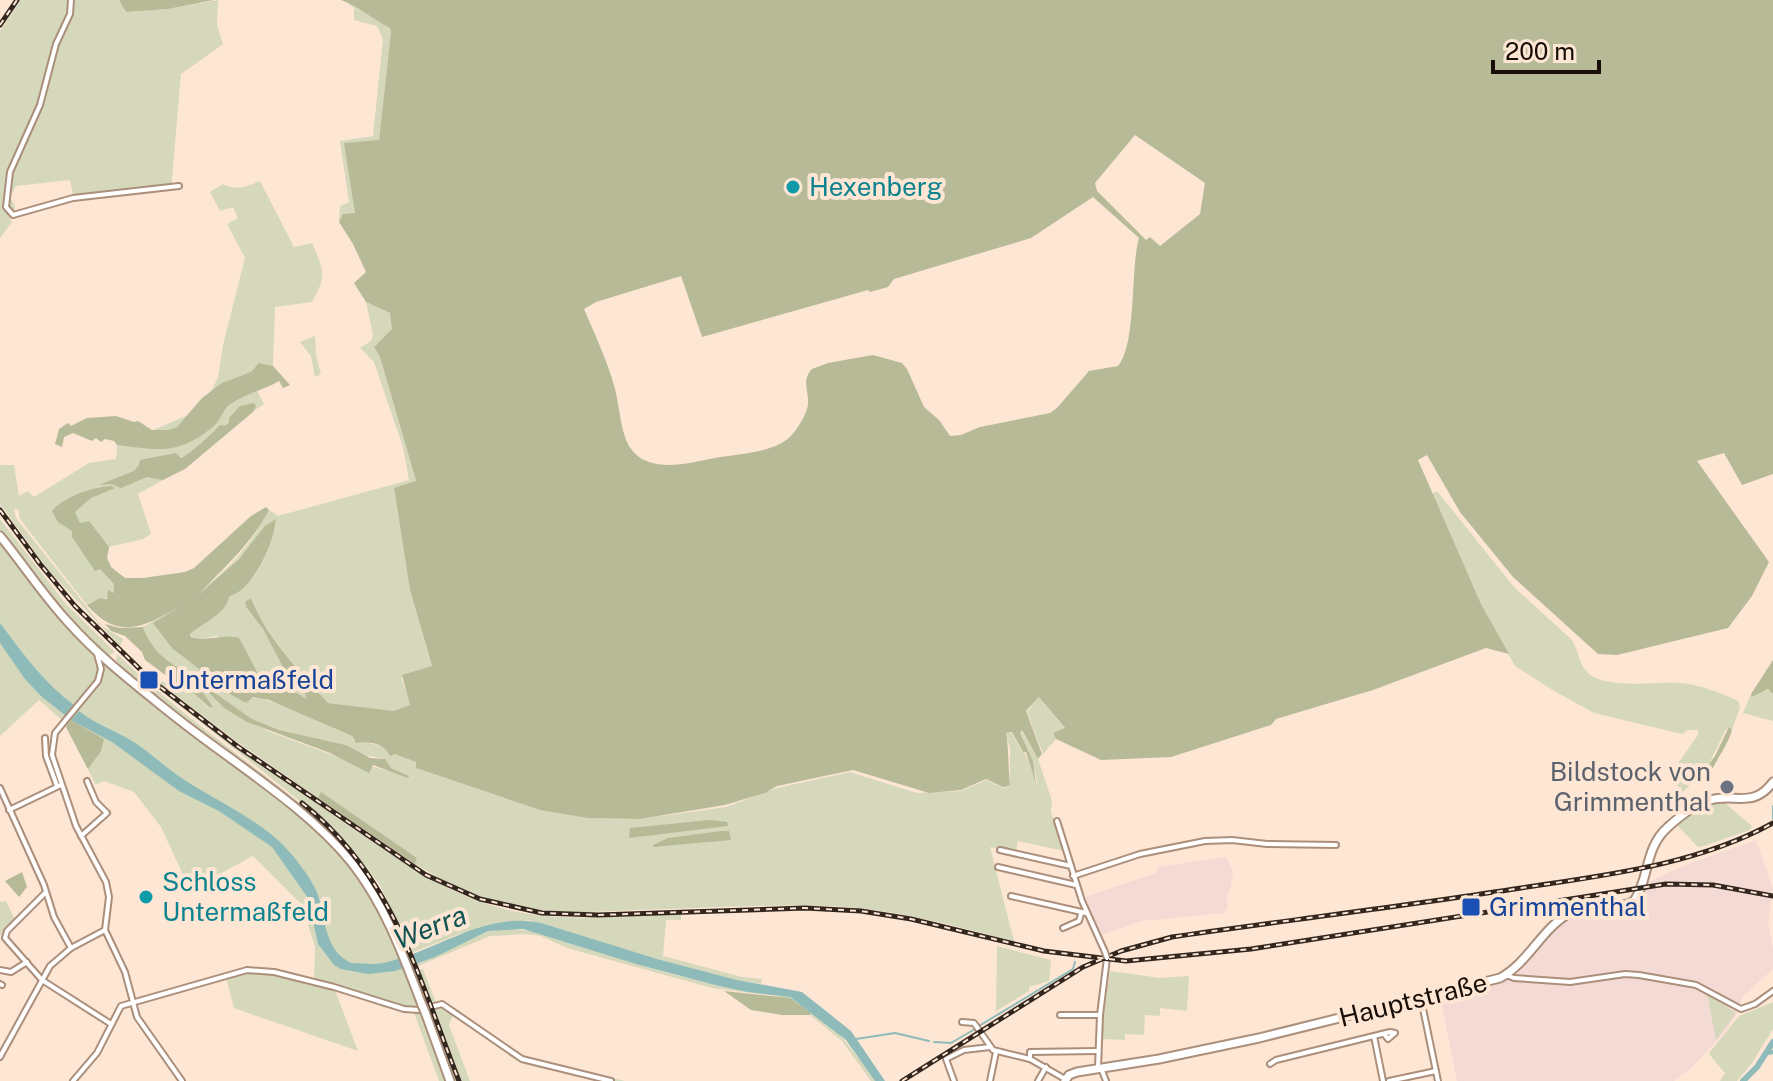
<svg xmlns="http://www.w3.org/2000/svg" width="1773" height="1081" viewBox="0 0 1773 1081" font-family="'Public Sans',sans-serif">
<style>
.commercial{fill:#f4dad4}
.green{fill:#d5d8bb}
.forest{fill:#b7ba97;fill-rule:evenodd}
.water{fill:#8ebbba}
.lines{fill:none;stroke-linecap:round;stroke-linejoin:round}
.stream{stroke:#8ebbba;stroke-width:2}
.canal{stroke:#8ebbba;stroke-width:4}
.river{stroke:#8ebbba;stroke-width:6}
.minor-casing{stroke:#ab8f7b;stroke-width:8}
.secondary-casing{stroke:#ab8f7b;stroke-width:11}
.minor{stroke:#fff;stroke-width:4}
.secondary{stroke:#fff;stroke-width:7}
.rail-casing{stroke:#32261e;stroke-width:5}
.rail{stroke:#fee6d4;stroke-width:2;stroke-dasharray:6;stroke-linecap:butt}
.minor-bridge-casing{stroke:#ab8f7b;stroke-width:8;stroke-linecap:butt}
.secondary-bridge-casing{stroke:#ab8f7b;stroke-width:11;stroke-linecap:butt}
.minor-bridge{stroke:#fff;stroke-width:4}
.secondary-bridge{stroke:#fff;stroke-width:7}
.culture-dot{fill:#0f9aa8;stroke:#fee6d4;stroke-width:3}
.transit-dot{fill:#1a4fb4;stroke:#fee6d4;stroke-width:3}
.worship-dot{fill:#6b7280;stroke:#fee6d4;stroke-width:3}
.labels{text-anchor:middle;stroke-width:8;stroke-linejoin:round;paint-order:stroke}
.culture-label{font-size:26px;fill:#0d838f;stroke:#fee6d4;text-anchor:start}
.transit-label{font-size:26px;fill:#164399;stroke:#fee6d4;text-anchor:start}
.worship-label{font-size:26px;fill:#5b616d;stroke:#fee6d4;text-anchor:end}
.street-label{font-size:26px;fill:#180e07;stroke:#fee6d4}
.water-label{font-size:28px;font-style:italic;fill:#115252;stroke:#fee6d4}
</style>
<rect width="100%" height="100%" fill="#fee6d4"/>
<g class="commercial">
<polygon points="1756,840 1773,889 1768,922 1773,948 1773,969 1742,997 1737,1014 1725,1032 1692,1067 1674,1081 1457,1081 1440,997 1501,982 1562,922 1580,911 1606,907 1627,908 1635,903 1647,883 1685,865"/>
<polygon points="1226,857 1233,872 1230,891 1227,894 1227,908 1224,913 1142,921 1102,935 1085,897 1156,873 1158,867"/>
</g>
<g class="green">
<polygon points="20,0 119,0 126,12 168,9 218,0 217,26 223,44 181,74 171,190 74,199 70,180 16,186 10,197 15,206 14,211 8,215 12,222 0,238 0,31"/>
<polygon points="346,2 390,28 391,32 379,140 355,214 344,214 339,222 340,206 349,202 340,141 373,136 383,39 377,26 354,20 354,8"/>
<path d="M260 181 294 247 312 243C324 271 327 275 312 302L275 307 273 366 210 393 218 378 223 345 245 258 227 224 238 218 233 207 220 211 210 192 223 184C237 191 246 187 260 181Z"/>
<path d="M366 302 390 313 393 329 374 347 380 357 416 482 394 489 410 590 432 667 401 678 411 705 394 711 328 703C299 670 269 640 251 598L245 602 246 607 263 629 288 677 304 692 309 701 284 686 263 681 251 662 217 636C208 637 196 642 190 634 203 623 224 615 229 597 237 590 246 586 253 577 263 567 276 532 276 519 238 561 204 595 154 623L221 689C239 702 250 694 269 701 297 710 325 725 352 736L354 741C374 741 399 754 416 762V768L540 810 587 818 640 819 726 807 777 788 850 772 917 793 961 791 986 780 1009 790 1003 786 1010 785V748L1005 733H1012L1022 752 1025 753 1038 787 1033 761 1020 733 1021 730 1038 759 1052 801 1051 812 1064 851 1018 841 1016 852 990 847 1014 941C953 926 892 908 829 906 765 904 700 908 635 910 597 912 558 914 520 907 483 900 447 884 415 864L417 858 322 793 318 798 236 741 160 683 162 681 170 687 189 689 208 707H212L196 683 200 684 224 708 268 731 346 760 409 776 391 768 381 758 362 755 346 745 279 730 252 719 211 690 201 676C176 671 151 652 143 627 196 598 241 566 269 510L278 516 409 480 403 447 374 362 360 348 371 341 373 335Z"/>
<polygon points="315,336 316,355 321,374 315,377 311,356 300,342"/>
<path d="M257 391 264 404 188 456 141 461 163 480 138 494 151 534 143 539 109 547 107 558 111 567 100 569 114 583V594C105 600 95 598 87 605L26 527 19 517V510L14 509 16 518 102 626 123 639 120 646 48 570 0 504V465H14L19 496 28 491 34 497 89 463 116 459 117 445 191 414Z"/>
<path d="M1437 491 1514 587 1572 640C1579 651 1579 665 1588 673 1606 690 1656 681 1679 683 1694 683 1725 694 1738 701L1740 707 1732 730 1729 728 1725 731 1708 766 1683 792 1669 776 1698 735V730H1688L1682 734 1594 713 1551 689 1515 666 1481 604 1432 494Z"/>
<path d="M0 519 65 603 115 652 108 656 120 666 116 660 117 654C161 697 211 734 259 771 297 800 335 829 363 867 383 894 395 924 407 955L401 957 405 967 411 965 458 1081H439L414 1013 383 1007 335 990 358 1051 234 1008 226 977C257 969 283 977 314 984L315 946 301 904 253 856 190 890 161 827 134 792 104 781 96 785 63 721 39 700 0 736Z"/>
<polygon points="1770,690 1773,694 1773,721 1743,713 1751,694 1753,697 1762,691"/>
<path d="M164 693C223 737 283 780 343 822 394 856 443 893 504 909 561 923 623 916 681 914V920H666L663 956 742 977 762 979 761 984 737 980 630 952 528 920 459 934 411 953 380 885 335 829Z"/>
<polygon points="1039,697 1065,729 1053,733 1056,739 1043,754 1027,712"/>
<polygon points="1715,803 1725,803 1752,826 1750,830 1701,847 1697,846 1676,824 1702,805"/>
<polygon points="6,901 15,920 0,936 0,902"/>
<path d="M505 929C550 929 592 951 634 963 663 972 694 979 723 987 746 992 782 990 800 1002 834 1024 852 1048 875 1081H871L842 1041 810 1015V1011L799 1003 777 996 712 988 567 948 541 936 526 934 490 936 416 967 415 964 488 931Z"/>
<polygon points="997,946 1051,960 1049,981 1029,987 1029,991 996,1011"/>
<polygon points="423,969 436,1002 454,1007 522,1057 625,1081 598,1081 524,1064 515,1060 453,1015 449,1025 470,1081 462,1081 418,970"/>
<polygon points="1110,971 1160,978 1189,976 1187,1011 1160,1008 1160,1016 1145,1015 1144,1035 1125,1034 1125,1040 1100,1039"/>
<polygon points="1707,993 1736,1013 1716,1040"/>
<polygon points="1773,1002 1773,1029 1752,1063 1737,1081 1720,1081 1725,1073 1709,1054 1710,1052 1739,1016"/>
</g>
<g class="forest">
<polygon points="119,0 214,0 168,9 126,12"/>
<path d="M341 0H1773V474L1742 485 1724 453 1697 461 1769 562 1752 596 1728 628 1617 655 1598 654 1513 577 1460 512 1427 455 1418 460 1481 604 1509 654 1486 648 1373 690 1276 719 1271 725 1171 757 1101 760 1056 739 1053 733 1065 728 1039 697 1026 711 1042 754 1038 759 1022 730 1020 733 1033 761 1036 784 1026 752H1023L1012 732 1006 733C1009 750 1008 767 1010 785L1003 787 986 779 961 790 929 793 853 770 777 786 765 793 725 805 640 819 587 818 540 810 416 768V762L395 754 390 756C384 743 368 741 356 743L352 736 269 700 253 697 246 703 221 689 212 679 172 648 153 623 183 605C146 625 120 643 87 605L100 598 107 599 108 590 114 593V584L100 569 95 571 72 537V531L58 522 52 511C64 497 92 487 111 486L115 488 91 498 75 512 80 523 89 521 109 547 107 558 111 567 125 578H143L185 572 194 568 251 516 266 507 269 510C251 545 224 567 198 595L239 559 265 526 276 519C274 542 259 575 241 590 238 593 233 594 229 597 226 614 203 623 190 634L191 637C205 642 223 634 239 638L262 681 284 686 307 699 304 692 288 677 263 629 246 607 245 602 251 598C268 640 299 670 328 703L394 711 410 705 402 675 432 666 410 590 394 488 416 481 380 357 374 347 392 329 390 313 366 302 354 283 366 272 353 244 339 222 343 214 355 213 344 143 379 140 391 32 390 28C372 19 359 7 341 0ZM1135 135 1205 183 1200 214 1160 246 1150 237 1146 240 1097 191 1095 183ZM1093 197 1139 238C1130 270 1137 343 1118 366L1089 371 1057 408 1050 413 980 427 961 435 950 436 939 420 924 407 907 369 902 363 873 355 828 363 812 369C801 381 809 390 808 404 807 414 798 428 791 436 774 453 738 454 715 458 684 464 639 477 625 437 620 422 619 405 615 389 608 362 595 335 584 309L596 302 681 276 702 337 868 290 870 292 888 287 894 279 1031 238Z"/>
<path d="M259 363 273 366 290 385 283 388 279 381C264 390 244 394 229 405 222 411 221 419 215 425 178 456 160 450 117 445L114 441 105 439 101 442 96 438 92 441 73 433 64 437 62 447 55 444 59 429 68 423 71 426 87 418 116 416 134 422 138 421 152 430H169L177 427 202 398 222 383 251 372Z"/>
<path d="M254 403 256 406 253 412 185 469 163 480 147 477 121 488 111 484 99 485 134 471 139 465 140 460 176 453 181 458C190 454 212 434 220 425L225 426 229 423V418L240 406Z"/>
<path d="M105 624 120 628 143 627C151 652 176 671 201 676L211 690 252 719 279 730 346 745 370 758 385 759 391 768 409 776 408 778 373 765 369 773 330 753 247 722 224 708 200 684H197L213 707H209L189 689 176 691 165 683 168 677 145 660 142 652 125 636 111 631Z"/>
<polygon points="1773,660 1773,694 1768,689 1752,697 1751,694"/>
<polygon points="71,720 104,739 101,751 88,769 66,727"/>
<path d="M1729 727 1732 730C1727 748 1713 763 1709 778L1698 779 1715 756Z"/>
<polygon points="321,792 417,858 415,864 318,798"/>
<polygon points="710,820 727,822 728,826 629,838 630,828"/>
<polygon points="721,831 729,831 731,840 653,847 653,845 668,838"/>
<polygon points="22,872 27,887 19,897 5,881"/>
<polygon points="724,991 790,998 810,1012 810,1015 782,1015 751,1010"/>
</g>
<g class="water">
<path d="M0 623C23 654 44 683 75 706L66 716 41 696 25 679 0 643Z"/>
<path d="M79 711C95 724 114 730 132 741 151 753 167 769 186 781 217 801 257 819 283 845 294 856 313 880 318 895 326 920 324 950 351 963 361 963 373 965 383 963 438 951 483 911 541 923L657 959 737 980 802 992 851 1031 885 1081H875L846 1040 790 997 748 992 719 986 636 964 523 929 488 931 435 957 395 971 368 974 341 969 334 965 318 944 308 898 272 847 219 811 179 791 112 742 71 720Z"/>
</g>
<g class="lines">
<g class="stream">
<polyline points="1773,806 1773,819"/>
<polyline points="979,1026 1073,969 1075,962"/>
<polyline points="856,1039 895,1033 929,1041"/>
<polyline points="934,1042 951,1043 975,1029"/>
</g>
<polyline class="canal" points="1765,1054 1773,1052"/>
<polyline class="river" points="1743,1081 1757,1067 1773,1042"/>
<defs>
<g id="minor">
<polyline points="71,0 70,14 56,44 40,105 10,172 6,207 13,215 73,198 179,186"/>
<polyline points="97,654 101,669 98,681 55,733 52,755 76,826 106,882 109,897 105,930 125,972 137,1017 182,1081"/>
<polyline points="45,738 46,756 57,786"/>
<polyline points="0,788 44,885 54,917 71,948"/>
<polyline points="9,810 61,785"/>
<polyline points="1057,821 1082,901 1105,952"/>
<polyline points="81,836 107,813 96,802 87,781"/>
<polyline points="1000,850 1071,866"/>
<polyline points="998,867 1076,885"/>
<polyline points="1073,876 1140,854 1205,841 1232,840 1267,844 1336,845"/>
<polyline points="45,893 7,931 5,938 42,980 111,1024"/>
<polyline points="1011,896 1086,913"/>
<polyline points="1063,928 1079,921 1081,914"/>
<polyline points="0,970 11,972 27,962"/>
<polyline points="1506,975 1514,978 1570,982 1625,974 1639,975 1696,985 1741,1009 1755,1004 1773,991"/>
<polyline points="0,984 2,985"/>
<polyline points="1421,999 1438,1081"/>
<polyline points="1060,1015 1100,1015"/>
<polyline points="962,1022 974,1023 993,1050 1030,1059 1065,1079"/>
<polyline points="1374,1036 1383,1081"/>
<polyline points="0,1057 50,966 71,948 105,930"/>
<polyline points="1030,1059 1030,1052 1097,1051"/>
<polyline points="1270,1064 1276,1060 1390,1032 1395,1033 1388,1039 1384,1034"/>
<polyline points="1098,1068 1100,1015 1107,958"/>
<polyline points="1101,1068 1106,1081"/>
<polyline points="73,1081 97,1053 121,1006 247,970 274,972 334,987 404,1009 419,1010 442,1004 522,1059 611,1081"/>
<polyline points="954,1081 946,1059 964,1050 990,1047"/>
<polyline points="990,1081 996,1052"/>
<polyline points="1038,1081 1046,1067"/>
<polyline points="1389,1081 1436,1071"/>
</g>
<g id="secondary">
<path d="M0 536C23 564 43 595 68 622 99 657 137 686 173 715 230 761 306 806 352 863 385 905 403 955 422 1005"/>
<polyline points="425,1012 450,1081"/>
<path d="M1065 1081 1069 1075 1077 1072 1159 1059 1259 1038 1500 978C1528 963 1541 930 1568 914 1592 899 1615 912 1634 901 1650 878 1644 848 1668 827 1679 817 1695 804 1710 800 1735 793 1753 809 1773 782"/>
</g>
</defs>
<use href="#minor" class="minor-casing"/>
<use href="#secondary" class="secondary-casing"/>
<use href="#minor" class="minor"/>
<use href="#secondary" class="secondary"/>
<defs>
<g id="rail">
<polyline points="0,25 17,0"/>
<polyline points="0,510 40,564 75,606 150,679 237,746 426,875 480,899 542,913 598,915 805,908 861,911 911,919 1044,951 1126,961 1251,949 1666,884 1713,885 1773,896"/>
<path d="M302 803C394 876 418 977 459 1081"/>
<path d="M902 1081 1083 967 1121 951 1172 937C1288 920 1405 906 1521 888 1606 875 1697 865 1773 823"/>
</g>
</defs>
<use href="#rail" class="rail-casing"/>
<use href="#rail" class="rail"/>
<defs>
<polyline id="minor-bridge" points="1105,952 1107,958"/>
<polyline id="secondary-bridge" points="422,1005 425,1012"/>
</defs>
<use href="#minor-bridge" class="minor-bridge-casing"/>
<use href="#secondary-bridge" class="secondary-bridge-casing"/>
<use href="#minor-bridge" class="minor-bridge"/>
<use href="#secondary-bridge" class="secondary-bridge"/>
</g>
<g class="culture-dot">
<circle cx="793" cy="187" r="8"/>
<circle cx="146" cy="897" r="8"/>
</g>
<g class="transit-dot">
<rect x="139" y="670" width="20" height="20" rx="4"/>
<rect x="1461" y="897" width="20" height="20" rx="4"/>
</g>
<circle class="worship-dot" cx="1727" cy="787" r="8"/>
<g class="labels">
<g class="culture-label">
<text x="809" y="196">Hexenberg</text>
<text x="162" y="891">Schloss<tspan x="162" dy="30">Untermaßfeld</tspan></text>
</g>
<g class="transit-label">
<text x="167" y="689">Untermaßfeld</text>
<text x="1489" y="916">Grimmenthal</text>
</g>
<g class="worship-label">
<text x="1711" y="781">Bildstock von<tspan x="1711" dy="30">Grimmenthal</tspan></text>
</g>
<g class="street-label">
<text transform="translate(1413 1000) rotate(-14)" y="9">Hauptstraße</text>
</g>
<g class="water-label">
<text transform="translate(430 927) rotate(-21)" y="10">Werra</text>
</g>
</g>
<path d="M1493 60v12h106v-12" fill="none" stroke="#180e07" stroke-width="4"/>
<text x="1505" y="60" font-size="24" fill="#180e07" stroke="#fee6d4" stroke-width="6" paint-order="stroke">200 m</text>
</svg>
